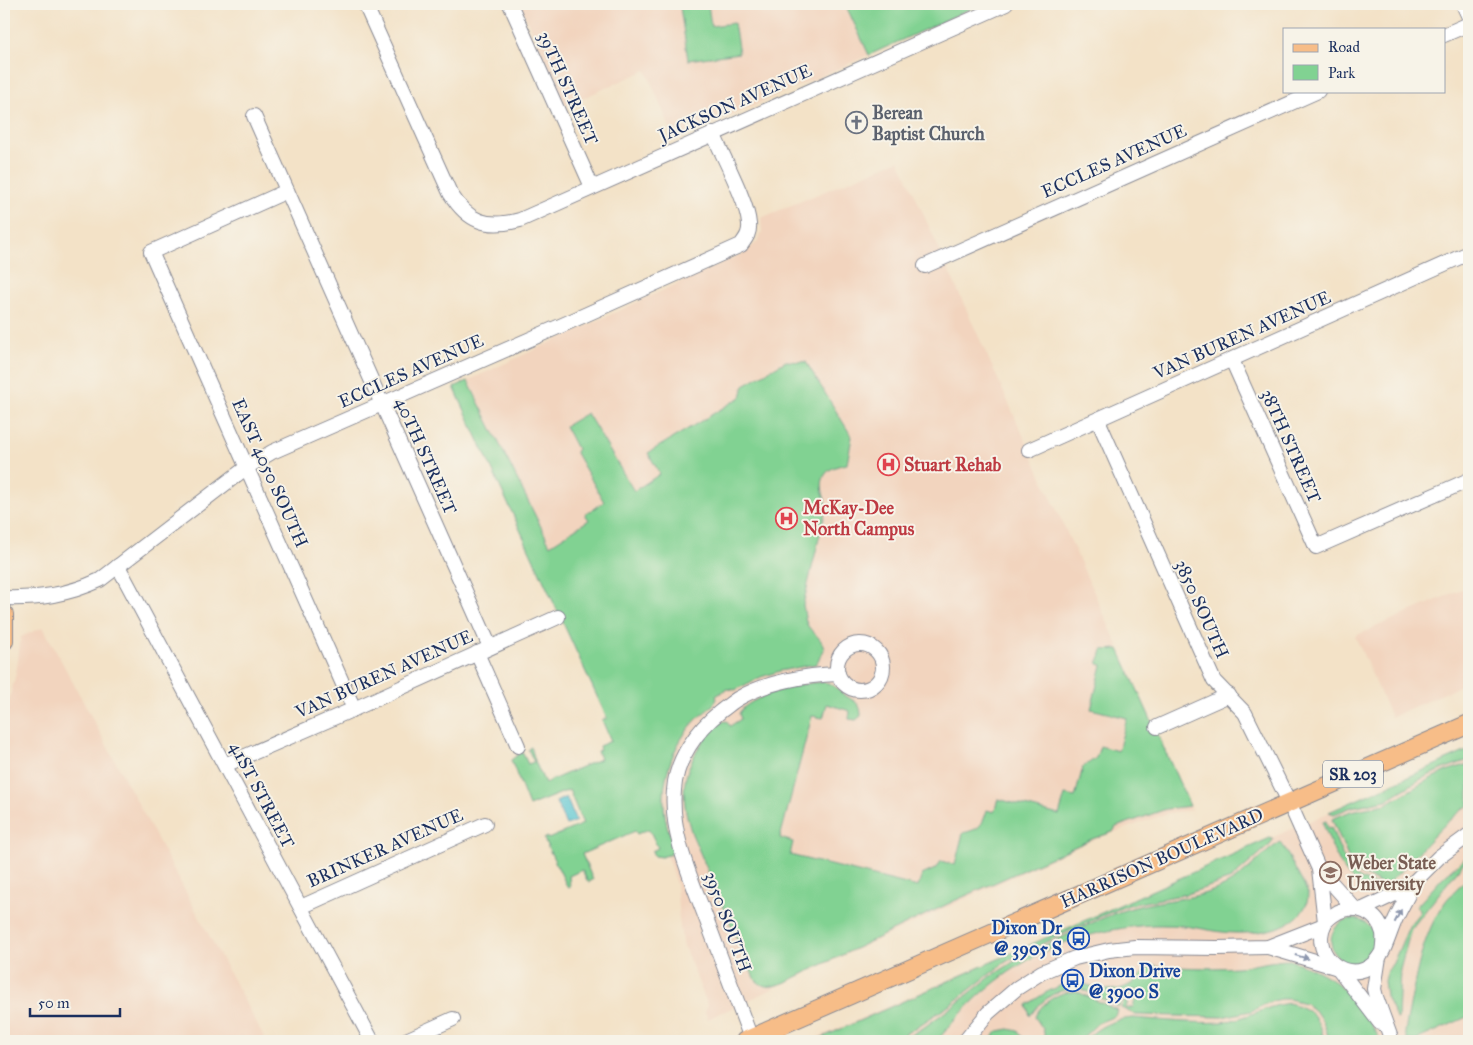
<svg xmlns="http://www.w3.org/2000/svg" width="1473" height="1045" viewBox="0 0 1473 1045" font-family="'IM FELL Great Primer',serif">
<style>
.built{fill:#f2d4be}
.green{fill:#81d292;stroke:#4e8078}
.water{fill:#59c6d1;stroke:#3a7a98}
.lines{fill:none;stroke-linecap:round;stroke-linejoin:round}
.minor-casing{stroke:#878892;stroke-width:16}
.major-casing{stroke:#878892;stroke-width:20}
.minor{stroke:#fff;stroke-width:14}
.major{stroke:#f7bd88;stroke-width:18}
.oneway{fill:#8d97ae}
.labels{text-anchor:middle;stroke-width:4;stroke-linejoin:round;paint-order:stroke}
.shield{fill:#f7f3e8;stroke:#5d6a87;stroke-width:1}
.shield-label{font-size:16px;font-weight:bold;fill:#1b2f5e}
.street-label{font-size:18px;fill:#1b2f5e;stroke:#f7f3e8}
.worship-label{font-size:18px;font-weight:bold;fill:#5b616d;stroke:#f7f3e8;text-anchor:start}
.health-label{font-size:18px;font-weight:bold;fill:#be3a42;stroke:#f7f3e8;text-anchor:start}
.education-label{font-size:18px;font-weight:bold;fill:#785e54;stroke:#f7f3e8;text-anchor:start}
.transit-label{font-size:18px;font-weight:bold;fill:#164399;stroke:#f7f3e8;text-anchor:end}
</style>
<rect width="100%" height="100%" fill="#f7f3e8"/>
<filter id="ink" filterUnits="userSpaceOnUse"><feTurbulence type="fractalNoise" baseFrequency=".02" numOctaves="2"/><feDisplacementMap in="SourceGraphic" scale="10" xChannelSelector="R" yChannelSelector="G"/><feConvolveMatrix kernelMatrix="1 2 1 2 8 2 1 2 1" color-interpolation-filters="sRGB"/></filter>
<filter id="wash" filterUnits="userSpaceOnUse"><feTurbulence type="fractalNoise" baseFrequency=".0096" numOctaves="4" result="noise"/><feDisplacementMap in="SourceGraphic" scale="20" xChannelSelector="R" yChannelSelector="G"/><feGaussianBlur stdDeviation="1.12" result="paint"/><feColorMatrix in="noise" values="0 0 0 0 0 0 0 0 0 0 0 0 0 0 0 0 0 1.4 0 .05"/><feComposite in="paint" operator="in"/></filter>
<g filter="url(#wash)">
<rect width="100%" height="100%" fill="#f3e2c7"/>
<g class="built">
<polygon points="520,4 845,4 869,55 675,140 646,70 565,106"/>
<polygon points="899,160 1192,810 1168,813 1090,841 708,1019 705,1012 707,1007 706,1001 682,941 679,919 676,884 667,856 593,687 454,387 746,252 757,242 762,232 761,218"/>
<polygon points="1469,586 1469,682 1391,717 1355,636"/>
<polygon points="43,627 266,1041 4,1041 4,718 16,674 21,637"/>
<polygon points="1469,750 1469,1041 809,1041 1267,840"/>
</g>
<g class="green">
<polygon points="708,4 711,26 734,23 739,53 688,60 680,7"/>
<polygon points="845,4 981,4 869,55"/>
<path d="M786 361 806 362 852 437 847 464C820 468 818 483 827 505L803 605C805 613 804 619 808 626 814 635 823 638 824 650L816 664 780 671 761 677 735 690 727 689 716 696 717 699C713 707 704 712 698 718 685 731 675 747 670 764 663 783 662 806 667 825 669 834 677 847 672 854L661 857 654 856 652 851 658 848 649 829 637 834 635 831 582 854 593 880 588 882 582 870 569 876 570 887 568 888 544 839 547 837 548 839 583 824 569 790 529 806 511 760 522 752 528 764 534 762 528 749 531 747 536 764 545 783 600 759 597 751 600 750 599 746 611 741 602 720 607 718 454 387 468 381 550 545 589 520 585 514 604 502 576 453 577 449 565 426 587 413 634 491 660 474 648 453 741 397 744 385Z"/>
<path d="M1119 649 1190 806 1166 809 1116 827 1113 832 1092 839 954 901 786 982C773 987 764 990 754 978L692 834C679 794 681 772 706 737 710 730 718 721 727 721L730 726 741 719 739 714C743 698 812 678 828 683 835 685 840 693 846 696 856 702 861 704 861 716L856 720 849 719 850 711 827 704 823 718 812 716 780 838 793 842 790 855 918 887 922 875 937 868 941 861 955 865 963 833C980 829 982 826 987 810L994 812 998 799 1059 815 1065 795 1075 797 1083 767 1096 758 1100 746 1118 751 1127 718 1091 709 1102 665 1098 664 1102 650Z"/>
<polygon points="1469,750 1469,760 1443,769 1421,779 1386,800 1352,807 1334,814 1329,812"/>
<path d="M1469 764V805C1437 826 1416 859 1387 884L1384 885 1358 873 1348 857 1332 819 1351 811 1386 804 1428 780 1446 771Z"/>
<path d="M1326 821 1328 828 1331 827C1337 841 1346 870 1358 877 1364 881 1371 883 1377 885L1379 888C1346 894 1333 848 1323 824V822Z"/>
<polygon points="1270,838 1273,839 1271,844 1231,879 1225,881 1187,894 1129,905 1104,915 1016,956 1004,963 950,1005 915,1028 893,1041 814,1041"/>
<path d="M1281 842 1308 893C1309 926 1262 934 1237 933 1219 933 1202 928 1184 926 1175 925 1164 925 1154 925 1121 926 1088 935 1057 945L1054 941C1080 929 1107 914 1135 907 1164 899 1197 900 1224 886 1247 875 1260 854 1281 842Z"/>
<polygon points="1469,855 1469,858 1465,861 1411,929 1400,970 1398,1019 1396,1018 1386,996 1384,981 1386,973 1393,963 1410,924 1420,912 1420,910 1416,907 1444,876"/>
<path d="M1469 878V1016L1418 1039 1419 1041H1407L1405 1031C1417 976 1421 913 1469 878Z"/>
<circle cx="1353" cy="941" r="22"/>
<path d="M1052 942 1053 947C1003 971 972 998 937 1041H900L923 1028 956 1004 990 977 1018 959Z"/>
<path d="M1290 960C1341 977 1355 996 1381 1041H1330L1323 1022 1317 1013 1305 1003 1289 999H1282L1272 1001 1251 1011 1222 1017 1136 1015 1121 1008 1126 997 1128 999 1126 1009 1133 1007 1138 992 1136 990H1132L1129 995 1124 994 1119 1007 1075 986 1074 982C1095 985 1109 997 1131 984 1139 979 1143 970 1151 966 1180 967 1208 969 1237 967 1255 966 1272 960 1290 960Z"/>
<path d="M1068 982 1073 989C1055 989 1040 1002 1030 1016L1027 1005 1045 993Z"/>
<path d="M1076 991 1117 1010 1115 1016 1098 1023 1079 1041H1046L1043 1029 1035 1017C1039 1006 1055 994 1068 992 1071 992 1073 992 1076 991Z"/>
<path d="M1289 1003C1314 1010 1317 1018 1325 1041H1084C1099 1026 1112 1020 1133 1018 1162 1020 1193 1024 1222 1022 1246 1019 1266 1006 1289 1003Z"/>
<polygon points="1009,1029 1018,1031 1025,1041 989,1041 998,1031"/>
</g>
<polygon class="water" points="566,797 576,821 566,825 556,802"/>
</g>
<g filter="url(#ink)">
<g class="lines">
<defs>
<g id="minor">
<path d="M365 4 450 193C468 222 487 229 520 220L1006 4"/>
<polyline points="510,4 592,187"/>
<polyline points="1463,4 1469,17"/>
<polyline points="1444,35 1469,24"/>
<polyline points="254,116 490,647"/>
<polyline points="287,191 151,252 354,709"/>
<polyline points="925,266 1318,91"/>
<polyline points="1232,360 1316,547 1469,480"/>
<polyline points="1098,420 1214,681 1245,713 1289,802 1319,869 1325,922"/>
<polyline points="1029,450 1469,253"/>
<polyline points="118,566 372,1041"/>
<path d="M4 598C38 599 68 595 100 580L247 467 272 452 558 327 741 245C746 238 750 233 749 224 748 203 722 155 713 133"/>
<circle cx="860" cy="667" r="23"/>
<polyline points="477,653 518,746"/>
<polyline points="1157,727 1229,695"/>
<polyline points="225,765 354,709 558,617"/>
<polyline points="1319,869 1355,909"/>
<polyline points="301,907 485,824"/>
<polyline points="1361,910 1393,895 1415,881 1439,857 1469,835"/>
<polyline points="1268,947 1335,967"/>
<path d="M1382 952C1383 946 1384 940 1383 933 1378 913 1356 903 1338 912 1333 915 1326 920 1324 925 1310 956 1349 987 1374 963 1386 951 1389 933 1396 918 1402 906 1409 893 1415 881"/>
<polyline points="1379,957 1374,989 1376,997 1392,1041"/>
<polyline points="1338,968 1380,1023"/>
<polyline points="404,1041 453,1019"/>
<path d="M752 1041C737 1001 722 961 707 921 692 880 670 835 674 790 676 759 697 730 721 711 727 707 733 701 739 698 766 682 807 675 838 674"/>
<polyline points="965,1041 988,1013 1017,988 1042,972 1075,958 1109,950 1135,947 1217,948 1268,947 1324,925"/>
</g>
<g id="major">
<polyline points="4,614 4,641"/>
<polyline points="745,1041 1469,724"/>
</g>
</defs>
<use href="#minor" class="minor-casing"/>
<use href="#major" class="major-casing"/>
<use href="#minor" class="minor"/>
<use href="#major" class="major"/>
</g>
<defs><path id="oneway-solid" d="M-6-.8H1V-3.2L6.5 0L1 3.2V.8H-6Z" transform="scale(1.25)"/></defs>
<g class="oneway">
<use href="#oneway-solid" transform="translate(1398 916) rotate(-63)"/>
<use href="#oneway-solid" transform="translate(1302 957) rotate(16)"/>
</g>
</g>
<defs>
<symbol id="church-ring" viewBox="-11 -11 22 22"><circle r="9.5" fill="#f7f3e8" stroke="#6b7280" stroke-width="1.5"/><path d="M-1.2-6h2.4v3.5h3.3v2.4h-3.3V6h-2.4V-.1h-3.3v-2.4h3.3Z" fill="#6b7280"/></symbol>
<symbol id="hospital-ring" viewBox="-11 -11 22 22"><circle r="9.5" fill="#f7f3e8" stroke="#e0444e" stroke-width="1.5"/><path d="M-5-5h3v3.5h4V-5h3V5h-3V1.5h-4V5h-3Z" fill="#e0444e"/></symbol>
<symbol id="university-ring" viewBox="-11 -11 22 22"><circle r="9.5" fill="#f7f3e8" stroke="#8d6e63" stroke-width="1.5"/><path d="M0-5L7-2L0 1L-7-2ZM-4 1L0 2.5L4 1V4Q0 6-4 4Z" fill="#8d6e63"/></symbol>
<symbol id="bus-ring" viewBox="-11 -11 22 22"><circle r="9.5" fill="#f7f3e8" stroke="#1a4fb4" stroke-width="1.5"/><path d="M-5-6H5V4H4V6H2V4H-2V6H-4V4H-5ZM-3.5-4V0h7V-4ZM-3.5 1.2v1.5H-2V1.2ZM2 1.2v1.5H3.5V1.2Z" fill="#1a4fb4"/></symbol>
</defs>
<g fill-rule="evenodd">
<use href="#church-ring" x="844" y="110" width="25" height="25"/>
<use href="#hospital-ring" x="876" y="452" width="25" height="25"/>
<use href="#hospital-ring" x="774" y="506" width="25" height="25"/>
<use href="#university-ring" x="1318" y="860" width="25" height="25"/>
<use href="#bus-ring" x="1066" y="926" width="25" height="25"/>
<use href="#bus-ring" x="1060" y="968" width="25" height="25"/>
</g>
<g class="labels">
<rect class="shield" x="1323" y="760.5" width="60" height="27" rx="4"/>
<g class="shield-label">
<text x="1353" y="780">SR 203</text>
</g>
<g class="street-label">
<text transform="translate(568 88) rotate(66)" y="6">39TH STREET</text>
<text transform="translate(735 103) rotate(-24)" y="6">JACKSON AVENUE</text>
<text transform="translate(1114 161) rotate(-24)" y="6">ECCLES AVENUE</text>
<text transform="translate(1242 335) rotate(-24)" y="6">VAN BUREN AVENUE</text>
<text transform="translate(411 371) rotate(-24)" y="6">ECCLES AVENUE</text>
<text transform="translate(1291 446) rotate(66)" y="6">38TH STREET</text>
<text transform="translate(426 456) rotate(66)" y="6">40TH STREET</text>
<text transform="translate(270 473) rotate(66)" y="6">EAST 4050 SOUTH</text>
<text transform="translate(1202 609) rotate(66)" y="6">3850 SOUTH</text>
<text transform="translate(384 674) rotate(-24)" y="6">VAN BUREN AVENUE</text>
<text transform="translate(262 795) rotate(62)" y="6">41ST STREET</text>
<text transform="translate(385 848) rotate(-24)" y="6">BRINKER AVENUE</text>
<text transform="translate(1162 858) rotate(-24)" y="6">HARRISON BOULEVARD</text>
<text transform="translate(728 922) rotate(70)" y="6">3950 SOUTH</text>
</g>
<g class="worship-label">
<text x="872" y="119">Berean<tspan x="872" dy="21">Baptist Church</tspan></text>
</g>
<g class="health-label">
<text x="904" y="471">Stuart Rehab</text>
<text x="803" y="514">McKay-Dee<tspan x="803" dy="21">North Campus</tspan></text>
</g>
<g class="education-label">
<text x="1347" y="869">Weber State<tspan x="1347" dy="21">University</tspan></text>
</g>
<g class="transit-label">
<text x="1062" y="934">Dixon Dr<tspan x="1062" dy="21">@ 3905 S</tspan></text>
<text x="1089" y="977" text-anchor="start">Dixon Drive<tspan x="1089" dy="21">@ 3900 S</tspan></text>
</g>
</g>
<rect width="1473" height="1045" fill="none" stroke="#f7f3e8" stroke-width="20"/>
<rect x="1283" y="28" width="162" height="65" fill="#f7f3e8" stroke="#9fa5b1"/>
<rect x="1293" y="44" width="25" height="8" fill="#f7bd88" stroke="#9fa5b1"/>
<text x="1328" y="52" font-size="15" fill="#1b2f5e">Road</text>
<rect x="1293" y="65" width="25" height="15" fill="#81d292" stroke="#9fa5b1"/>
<text x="1328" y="78" font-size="15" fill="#1b2f5e">Park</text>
<path d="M30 1008v8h90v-8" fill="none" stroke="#1b2f5e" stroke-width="2.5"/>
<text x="38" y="1008" font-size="15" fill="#1b2f5e" stroke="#f7f3e8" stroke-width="4" paint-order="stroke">50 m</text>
</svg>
